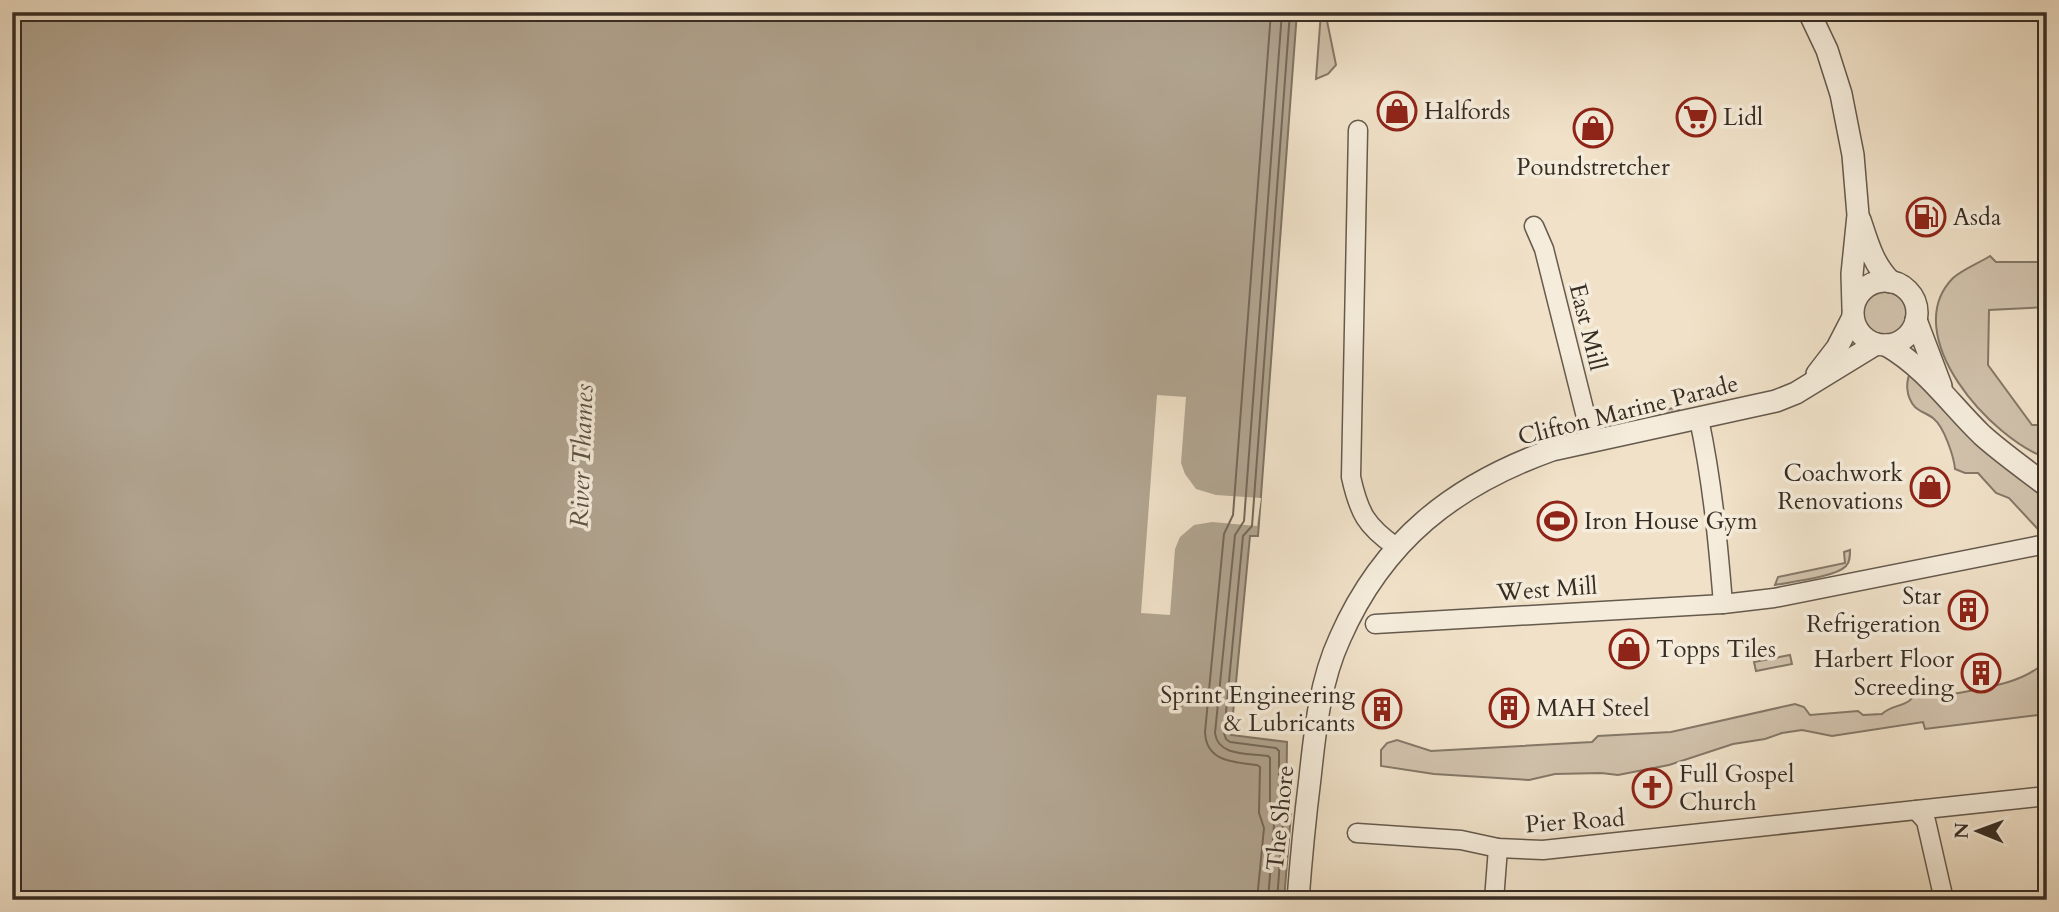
<svg xmlns="http://www.w3.org/2000/svg" width="2059" height="912" viewBox="0 0 2059 912" font-family="Cardo,serif">
<style>
.green{fill:#d1c2ac;stroke:#847868;stroke-width:2}
.water{fill:#b1a490;stroke:#807465;stroke-width:2}
.pier{fill:#f0e1c8}
.lines{fill:none;stroke-linecap:round;stroke-linejoin:round}
.shore{stroke:#74685a;stroke-width:2}
.minor-casing{stroke:#655a4d;stroke-width:21}
.tertiary-casing{stroke:#655a4d;stroke-width:24}
.minor{stroke:#f5ecdb;stroke-width:18}
.tertiary{stroke:#f5ecdb;stroke-width:21}
.labels{text-anchor:middle;stroke-width:7;stroke-linejoin:round;paint-order:stroke}
.poi-label{font-size:24px;fill:#372d24;stroke:#f5ecdb;text-anchor:start}
.street-label{font-size:24px;fill:#372d24;stroke:#f5ecdb}
.water-label{font-size:26px;font-style:italic;fill:#5c5144;stroke:#f5ecdb}
</style>
<rect width="100%" height="100%" fill="#f0e1c8"/>
<filter id="stains"><feTurbulence type="fractalNoise" baseFrequency=".00286" numOctaves="4"/><feColorMatrix values="0 0 0 0 .2 0 0 0 0 .09 0 0 0 0 .02 0 0 0 .5 -.17"/></filter>
<radialGradient id="worn" r=".72"><stop offset=".6" stop-color="#630" stop-opacity="0"/><stop offset="1" stop-color="#630" stop-opacity=".3"/></radialGradient>
<g class="green">
<polygon points="1321,12 1340,12 1326,16 1336,65 1328,74 1316,79"/>
<path d="M1990 256 1996 262H2047V307L1989 310 1988 365 2032 425H2047V458C1992 440 1897 335 1953 278 1963 269 1979 263 1990 256Z"/>
<circle cx="1885" cy="314" r="22"/>
<path d="M1911 371 2047 495V539L2009 498 1996 493 1978 473H1965L1955 469C1954 457 1944 427 1934 419 1929 414 1920 412 1915 407 1906 397 1905 382 1911 371Z"/>
<polygon points="1677,408 1680,411 1624,423 1616,423 1601,414"/>
<path d="M1850 550C1850 556 1850 562 1846 566 1836 577 1790 582 1775 585L1778 577 1845 563 1844 552Z"/>
<polygon points="1790,655 1792,664 1756,671 1754,662"/>
<path d="M2047 659V714L1925 729 1923 722 1832 736 1802 730 1782 733 1765 739 1733 744 1669 765 1618 775 1601 773 1555 774 1529 780 1434 774 1381 766V750L1387 743 1397 740 1431 751 1592 742 1598 736 1671 732 1795 704 1804 707 1810 715 1858 711 1863 715 1882 714C1890 706 1900 707 1909 701 1916 696 1916 689 1926 686L1941 696C1972 690 2027 685 2047 659Z"/>
</g>
<polygon class="water" points="12,12 1297,12 1258,536 1250,536 1231,735 1287,742 1286,813 1291,814 1284,900 12,900"/>
<polygon class="pier" points="1157,395 1186,397 1181,463 1185,474 1196,489 1216,495 1261,498 1257,526 1212,522 1194,525 1180,537 1175,549 1170,615 1141,613"/>
<g class="lines">
<g class="shore">
<path d="M1257 900 1264 828 1259 813 1260 767 1257 765C1234 762 1206 762 1205 732L1224 534 1233 515 1271 12"/>
<path d="M1268 900 1274 825 1270 813V758L1268 756C1249 753 1218 757 1215 733L1235 535 1244 521 1282 12"/>
<polyline points="1277,900 1283,822 1279,813 1279,751 1276,748 1230,742 1226,739 1224,733 1243,536 1252,526 1290,12"/>
</g>
<defs>
<g id="minor">
<path d="M1358 130 1351 477C1359 513 1366 526 1396 547"/>
<polyline points="1534,226 1544,249 1592,441"/>
<path d="M1699 419C1712 480 1718 541 1723 604"/>
<polyline points="1375,624 1723,604 1774,598 2041,545"/>
<polyline points="1916,810 1926,821 1944,900"/>
<polyline points="1357,833 1461,840 1498,848 1543,850 2047,796"/>
<polyline points="1494,900 1498,848"/>
</g>
<g id="tertiary">
<polyline points="1809,12 1827,50 1841,94 1853,155 1858,215 1852,274 1853,308"/>
<path d="M1860 220C1868 244 1873 264 1891 282"/>
<circle cx="1885" cy="313" r="32"/>
<polyline points="1916,320 1941,386"/>
<path d="M1886 345C1926 368 1950 404 1982 435 2002 453 2025 469 2047 486"/>
<polyline points="1817,374 1837,348 1853,317"/>
<path d="M1298 900C1301 859 1305 818 1310 778 1315 731 1320 681 1340 638 1383 540 1454 485 1552 450L1776 401 1796 393 1876 344"/>
</g>
</defs>
<use href="#minor" class="minor-casing"/>
<use href="#tertiary" class="tertiary-casing"/>
<use href="#minor" class="minor"/>
<use href="#tertiary" class="tertiary"/>
</g>
<defs>
<symbol id="shop-ring" viewBox="-11 -11 22 22"><circle r="9.5" fill="#f5ecdb" stroke="#8f2418" stroke-width="1.5"/><path d="M-5-2.5h2.3a2.7 3.5 0 0 1 5.4 0H5L5.5 6h-11ZM-1.5-2.5h3a1.5 2.3 0 0 0-3 0Z" fill="#8f2418"/></symbol>
<symbol id="supermarket-ring" viewBox="-11 -11 22 22"><circle r="9.5" fill="#f5ecdb" stroke="#8f2418" stroke-width="1.5"/><path d="M-6-5.5h2.5l.6 2H6L4.5 2H-2.5L-4.4-4H-6ZM-1.5 3.2a1.3 1.3 0 1 0 .1 0ZM3 3.2a1.3 1.3 0 1 0 .1 0Z" fill="#8f2418"/></symbol>
<symbol id="fuel-ring" viewBox="-11 -11 22 22"><circle r="9.5" fill="#f5ecdb" stroke="#8f2418" stroke-width="1.5"/><path d="M-5.5-6h7V0h2V4h1.3V-2.5L3-4.5l.8-.8L6-3V5H2.5V1h-1V6h-7ZM-4.2-4.7v3.2H.2V-4.7Z" fill="#8f2418"/></symbol>
<symbol id="stadium-ring" viewBox="-11 -11 22 22"><circle r="9.5" fill="#f5ecdb" stroke="#8f2418" stroke-width="1.5"/><path d="M0-5a6.5 5 0 1 0 0 10a6.5 5 0 1 0 0-10ZM-3.5-1.8h7v3.6h-7Z" fill="#8f2418"/></symbol>
<symbol id="building-ring" viewBox="-11 -11 22 22"><circle r="9.5" fill="#f5ecdb" stroke="#8f2418" stroke-width="1.5"/><path d="M-4-6H4V6H1V3H-1V6H-4ZM-2.5-4.3h1.7v1.8h-1.7ZM.8-4.3h1.7v1.8H.8ZM-2.5-1h1.7V.8h-1.7ZM.8-1h1.7V.8H.8Z" fill="#8f2418"/></symbol>
<symbol id="church-ring" viewBox="-11 -11 22 22"><circle r="9.5" fill="#f5ecdb" stroke="#8f2418" stroke-width="1.5"/><path d="M-1.2-6h2.4v3.5h3.3v2.4h-3.3V6h-2.4V-.1h-3.3v-2.4h3.3Z" fill="#8f2418"/></symbol>
</defs>
<g fill-rule="evenodd">
<use href="#shop-ring" x="1375" y="89" width="44" height="44"/>
<use href="#supermarket-ring" x="1674" y="95" width="44" height="44"/>
<use href="#shop-ring" x="1571" y="106" width="44" height="44"/>
<use href="#fuel-ring" x="1904" y="195" width="44" height="44"/>
<use href="#shop-ring" x="1908" y="465" width="44" height="44"/>
<use href="#stadium-ring" x="1535" y="499" width="44" height="44"/>
<use href="#building-ring" x="1946" y="588" width="44" height="44"/>
<use href="#shop-ring" x="1607" y="627" width="44" height="44"/>
<use href="#building-ring" x="1959" y="651" width="44" height="44"/>
<use href="#building-ring" x="1487" y="686" width="44" height="44"/>
<use href="#building-ring" x="1360" y="687" width="44" height="44"/>
<use href="#church-ring" x="1630" y="766" width="44" height="44"/>
</g>
<g class="labels">
<g class="poi-label">
<text x="1424" y="119">Halfords</text>
<text x="1723" y="125">Lidl</text>
<text x="1593" y="175" text-anchor="middle">Poundstretcher</text>
<text x="1953" y="225">Asda</text>
<text x="1903" y="481" text-anchor="end">Coachwork<tspan x="1903" dy="28">Renovations</tspan></text>
<text x="1584" y="529">Iron House Gym</text>
<text x="1941" y="604" text-anchor="end">Star<tspan x="1941" dy="28">Refrigeration</tspan></text>
<text x="1656" y="657">Topps Tiles</text>
<text x="1954" y="667" text-anchor="end">Harbert Floor<tspan x="1954" dy="28">Screeding</tspan></text>
<text x="1355" y="703" text-anchor="end">Sprint Engineering<tspan x="1355" dy="28">&amp; Lubricants</tspan></text>
<text x="1536" y="716">MAH Steel</text>
<text x="1679" y="782">Full Gospel<tspan x="1679" dy="28">Church</tspan></text>
</g>
<g class="street-label">
<text transform="translate(1588 327) rotate(76)" y="8">East Mill</text>
<text transform="translate(1628 410) rotate(-14)" y="8">Clifton Marine Parade</text>
<text transform="translate(1547 589) rotate(-4)" y="8">West Mill</text>
<text transform="translate(1280 818) rotate(-84)" y="8">The Shore</text>
<text transform="translate(1575 821) rotate(-4)" y="8">Pier Road</text>
</g>
<g class="water-label">
<text transform="translate(581 456) rotate(-88)" y="9">River Thames</text>
</g>
</g>
<rect width="2059" height="912" fill="none" stroke="#f0e1c8" stroke-width="42"/>
<rect x="14" y="14" width="2031" height="884" fill="none" stroke="#372d24" stroke-width="3.5"/>
<rect x="21" y="21" width="2017" height="870" fill="none" stroke="#372d24" stroke-width="2"/>
<g transform="translate(1978 831) rotate(271)" stroke="#f5ecdb" stroke-width="5" paint-order="stroke">
<path d="M0-5L12 26L0 18L-12 26Z" fill="#372d24"/>
<text y="-10" font-size="19" font-weight="bold" text-anchor="middle" fill="#372d24">N</text>
</g>
<rect width="100%" height="100%" filter="url(#stains)"/>
<rect width="100%" height="100%" fill="url(#worn)"/>
</svg>
